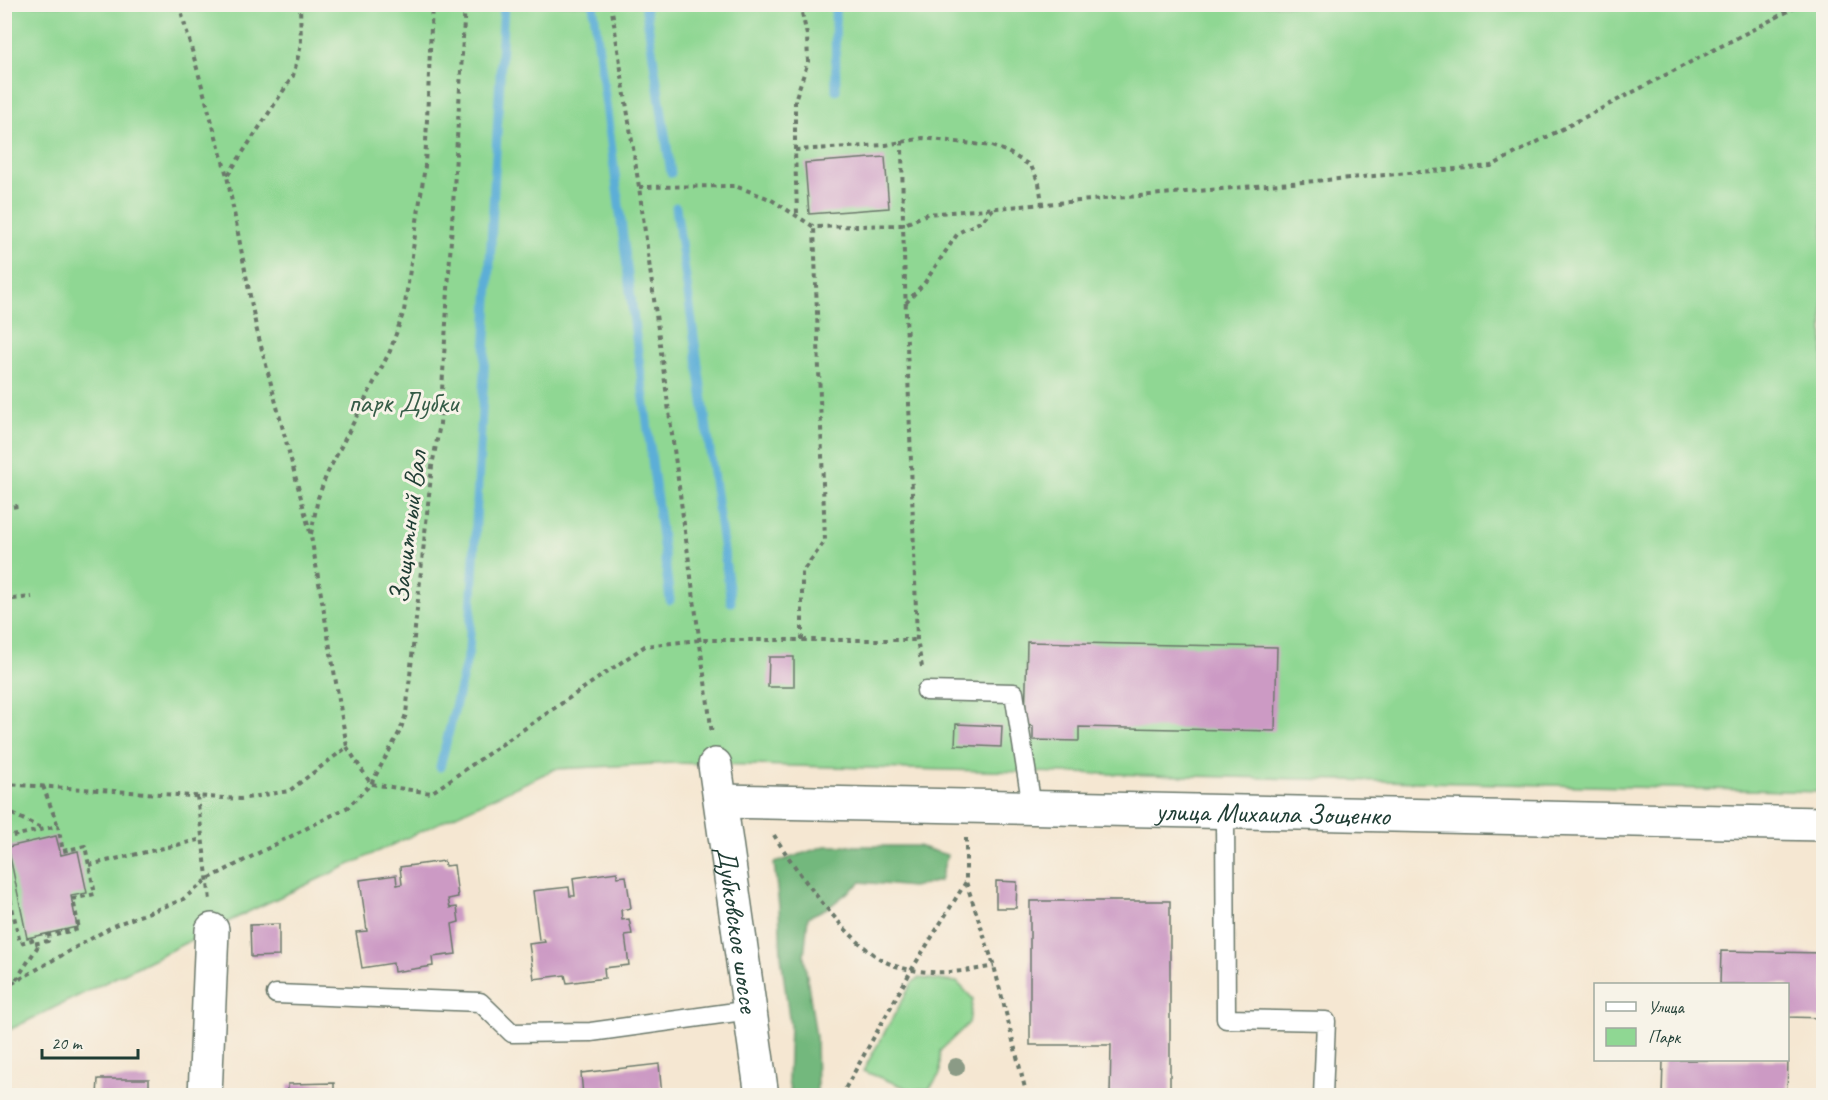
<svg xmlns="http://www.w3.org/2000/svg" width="1828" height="1100" viewBox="0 0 1828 1100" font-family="Caveat,sans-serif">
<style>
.green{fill:#8fd793;stroke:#578a64;stroke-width:1.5}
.forest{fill:#73b87d;stroke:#497a58;stroke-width:1.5}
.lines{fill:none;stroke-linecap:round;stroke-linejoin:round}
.stream{stroke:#5caed7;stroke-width:9}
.building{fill:#cc9ac4}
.lane-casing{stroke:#6a786b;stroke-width:21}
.street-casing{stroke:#6a786b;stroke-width:36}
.path{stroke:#6a786b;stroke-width:4;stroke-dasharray:4.5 4.5;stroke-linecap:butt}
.lane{stroke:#fff;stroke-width:18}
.street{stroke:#fff;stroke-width:33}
.tree{fill:#8b9b86}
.labels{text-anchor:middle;stroke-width:6;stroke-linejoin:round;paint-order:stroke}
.park-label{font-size:28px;fill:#355c47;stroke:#f7f3e8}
.street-label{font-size:28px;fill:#1f3d34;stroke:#f7f3e8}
</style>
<rect width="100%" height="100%" fill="#f7f3e8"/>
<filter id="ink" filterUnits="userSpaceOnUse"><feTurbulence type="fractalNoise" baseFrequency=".0167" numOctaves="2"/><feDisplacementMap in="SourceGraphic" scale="12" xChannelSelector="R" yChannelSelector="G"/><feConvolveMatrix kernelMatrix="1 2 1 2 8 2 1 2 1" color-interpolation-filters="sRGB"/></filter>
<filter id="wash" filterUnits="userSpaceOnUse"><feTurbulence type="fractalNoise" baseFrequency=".008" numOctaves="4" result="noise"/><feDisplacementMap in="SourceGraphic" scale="24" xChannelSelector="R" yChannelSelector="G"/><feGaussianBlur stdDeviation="1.35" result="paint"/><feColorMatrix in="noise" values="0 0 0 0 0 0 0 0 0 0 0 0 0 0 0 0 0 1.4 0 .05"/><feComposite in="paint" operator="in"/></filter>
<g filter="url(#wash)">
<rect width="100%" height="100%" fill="#f5e7d2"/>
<g class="green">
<polygon points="5,5 1823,5 1823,792 673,763 555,769 250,911 5,1032"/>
<polygon points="919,978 957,982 973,999 969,1023 940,1051 940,1074 929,1089 912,1090 863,1071 912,983"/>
</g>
<polygon class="forest" points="825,846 918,846 947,855 940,881 912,887 861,882 829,907 808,917 804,956 816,1037 817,1095 792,1095 788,1082 790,1026 781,955 779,906 774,863"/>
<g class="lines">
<g class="stream">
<polyline points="593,4 670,600"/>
<polyline points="645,4 671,173"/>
<polyline points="835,4 836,90"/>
<polyline points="676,207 731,602"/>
<polyline points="440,767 469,651 504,4"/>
</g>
</g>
<g id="blocks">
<g class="building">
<polygon points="885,157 889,208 809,214 805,163"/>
<polygon points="1027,642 1277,647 1275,731 1079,727 1079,741 1033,740 1033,726 1025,725"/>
<polygon points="769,657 794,657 794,687 768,687"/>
<polygon points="956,724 1002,726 1001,747 955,745"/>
<polygon points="56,836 61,855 78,851 87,893 71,896 77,927 27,938 8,847"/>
<polygon points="444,861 445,866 454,865 458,897 448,899 450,908 457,907 459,922 452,924 456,954 432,957 433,966 394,972 393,963 362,968 356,932 367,931 360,880 396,875 397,885 402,884 400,867"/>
<polygon points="617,872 617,877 626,876 631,908 621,910 622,920 629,919 632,934 625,935 629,965 604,968 605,978 567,983 565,975 534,979 529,944 545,942 544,939 539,940 533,891 569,887 570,896 575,896 573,878"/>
<polygon points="996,881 1017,882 1016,908 996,908"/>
<polygon points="1030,901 1170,901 1170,1096 1110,1096 1111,1045 1030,1045"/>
<polygon points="279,924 279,956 251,957 250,925"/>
<polygon points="1721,951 1824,953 1824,1018 1788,1017 1788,984 1720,984"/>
<polygon points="1663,1060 1788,1060 1787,1096 1662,1096"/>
<polygon points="659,1064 662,1096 583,1096 581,1073"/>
<polygon points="98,1079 149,1079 149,1096 97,1096"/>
<polygon points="334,1083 334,1096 288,1096 288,1084"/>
</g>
</g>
</g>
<g filter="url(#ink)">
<use href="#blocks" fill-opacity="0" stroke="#6a786b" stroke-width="1.5"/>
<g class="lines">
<defs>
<g id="lane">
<polyline points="926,691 1014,693 1032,807"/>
<polyline points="1225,811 1226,1019 1326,1021 1323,1096"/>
<polyline points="276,994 480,1002 512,1033 591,1032 750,1010"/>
</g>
<g id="street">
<path id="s1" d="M715 765 762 1096"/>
<path id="s2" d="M721 801 1824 824"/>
<polyline points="205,1096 212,930"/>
</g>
</defs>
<use href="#lane" class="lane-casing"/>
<use href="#street" class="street-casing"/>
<g class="path">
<polyline points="611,4 639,187 712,734"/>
<polyline points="902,141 903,225 917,640 922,667"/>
<polyline points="795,150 795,100 808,62 807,35 800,4"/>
<polyline points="228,175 293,76 301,45 300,4"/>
<polyline points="639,187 735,186 770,199 814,227 903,225 927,214 1491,166 1802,4"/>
<polyline points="797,213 795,150 886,145 923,138 991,146 1006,151 1031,166 1039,183 1042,203"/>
<polyline points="906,303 925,282 958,233 982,221 993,209"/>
<polyline points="4,508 18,506"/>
<polyline points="311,534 318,498 326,476 390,351 404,311 425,166 432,4"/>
<polyline points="4,600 32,597"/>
<polyline points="802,640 802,572 825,541 814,227"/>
<polyline points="347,747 371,784 431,793 645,646 700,640 917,640"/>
<polyline points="4,784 240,799 289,791 347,747 311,536 256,327 227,176 179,4"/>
<polyline points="43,786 58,826"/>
<polyline points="197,796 210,900"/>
<polyline points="4,810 43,829"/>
<path d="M774 835C796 871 848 943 886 962 917 977 961 973 994 966"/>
<polyline points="4,838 58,826 63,851 85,846 95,894 73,899 79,929 47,936 48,941 33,944 32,940 20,943 4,871"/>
<polyline points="966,838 966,882 994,966 1027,1096"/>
<polyline points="89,865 203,839"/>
<polyline points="16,980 40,943"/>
<polyline points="4,988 115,925 182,900 208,879 348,807 371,784 400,731 406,714 432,466 440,424 465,4"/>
<polyline points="841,1096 912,969 966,882"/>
</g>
<use href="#lane" class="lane"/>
<use href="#street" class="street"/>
</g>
<circle class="tree" cx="956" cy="1067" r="9"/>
</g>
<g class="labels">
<g class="park-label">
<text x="403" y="412">парк Дубки</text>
</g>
<g class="street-label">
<text transform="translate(407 527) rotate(-83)" y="10">Защитный Вал</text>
<text dy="10" stroke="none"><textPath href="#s2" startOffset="552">улица Михаила Зощенко</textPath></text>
<text dy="10" stroke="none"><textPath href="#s1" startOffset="166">Дубковское шоссе</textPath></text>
</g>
</g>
<rect width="1828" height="1100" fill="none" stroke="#f7f3e8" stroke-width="24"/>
<rect x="1594" y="983" width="195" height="78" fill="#f7f3e8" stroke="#a1aaa0" stroke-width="1.5"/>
<rect x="1606" y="1002" width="30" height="9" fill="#ffffff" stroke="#a1aaa0" stroke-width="1.5"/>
<text x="1648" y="1013" font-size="18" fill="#1f3d34">Улица</text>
<rect x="1606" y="1028" width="30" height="18" fill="#8fd793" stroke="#a1aaa0" stroke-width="1.5"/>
<text x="1648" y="1043" font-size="18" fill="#1f3d34">Парк</text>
<path d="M42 1049v9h96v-9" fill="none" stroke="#1f3d34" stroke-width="3"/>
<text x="51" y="1049" font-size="18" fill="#1f3d34" stroke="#f7f3e8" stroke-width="4.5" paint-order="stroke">20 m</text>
</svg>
